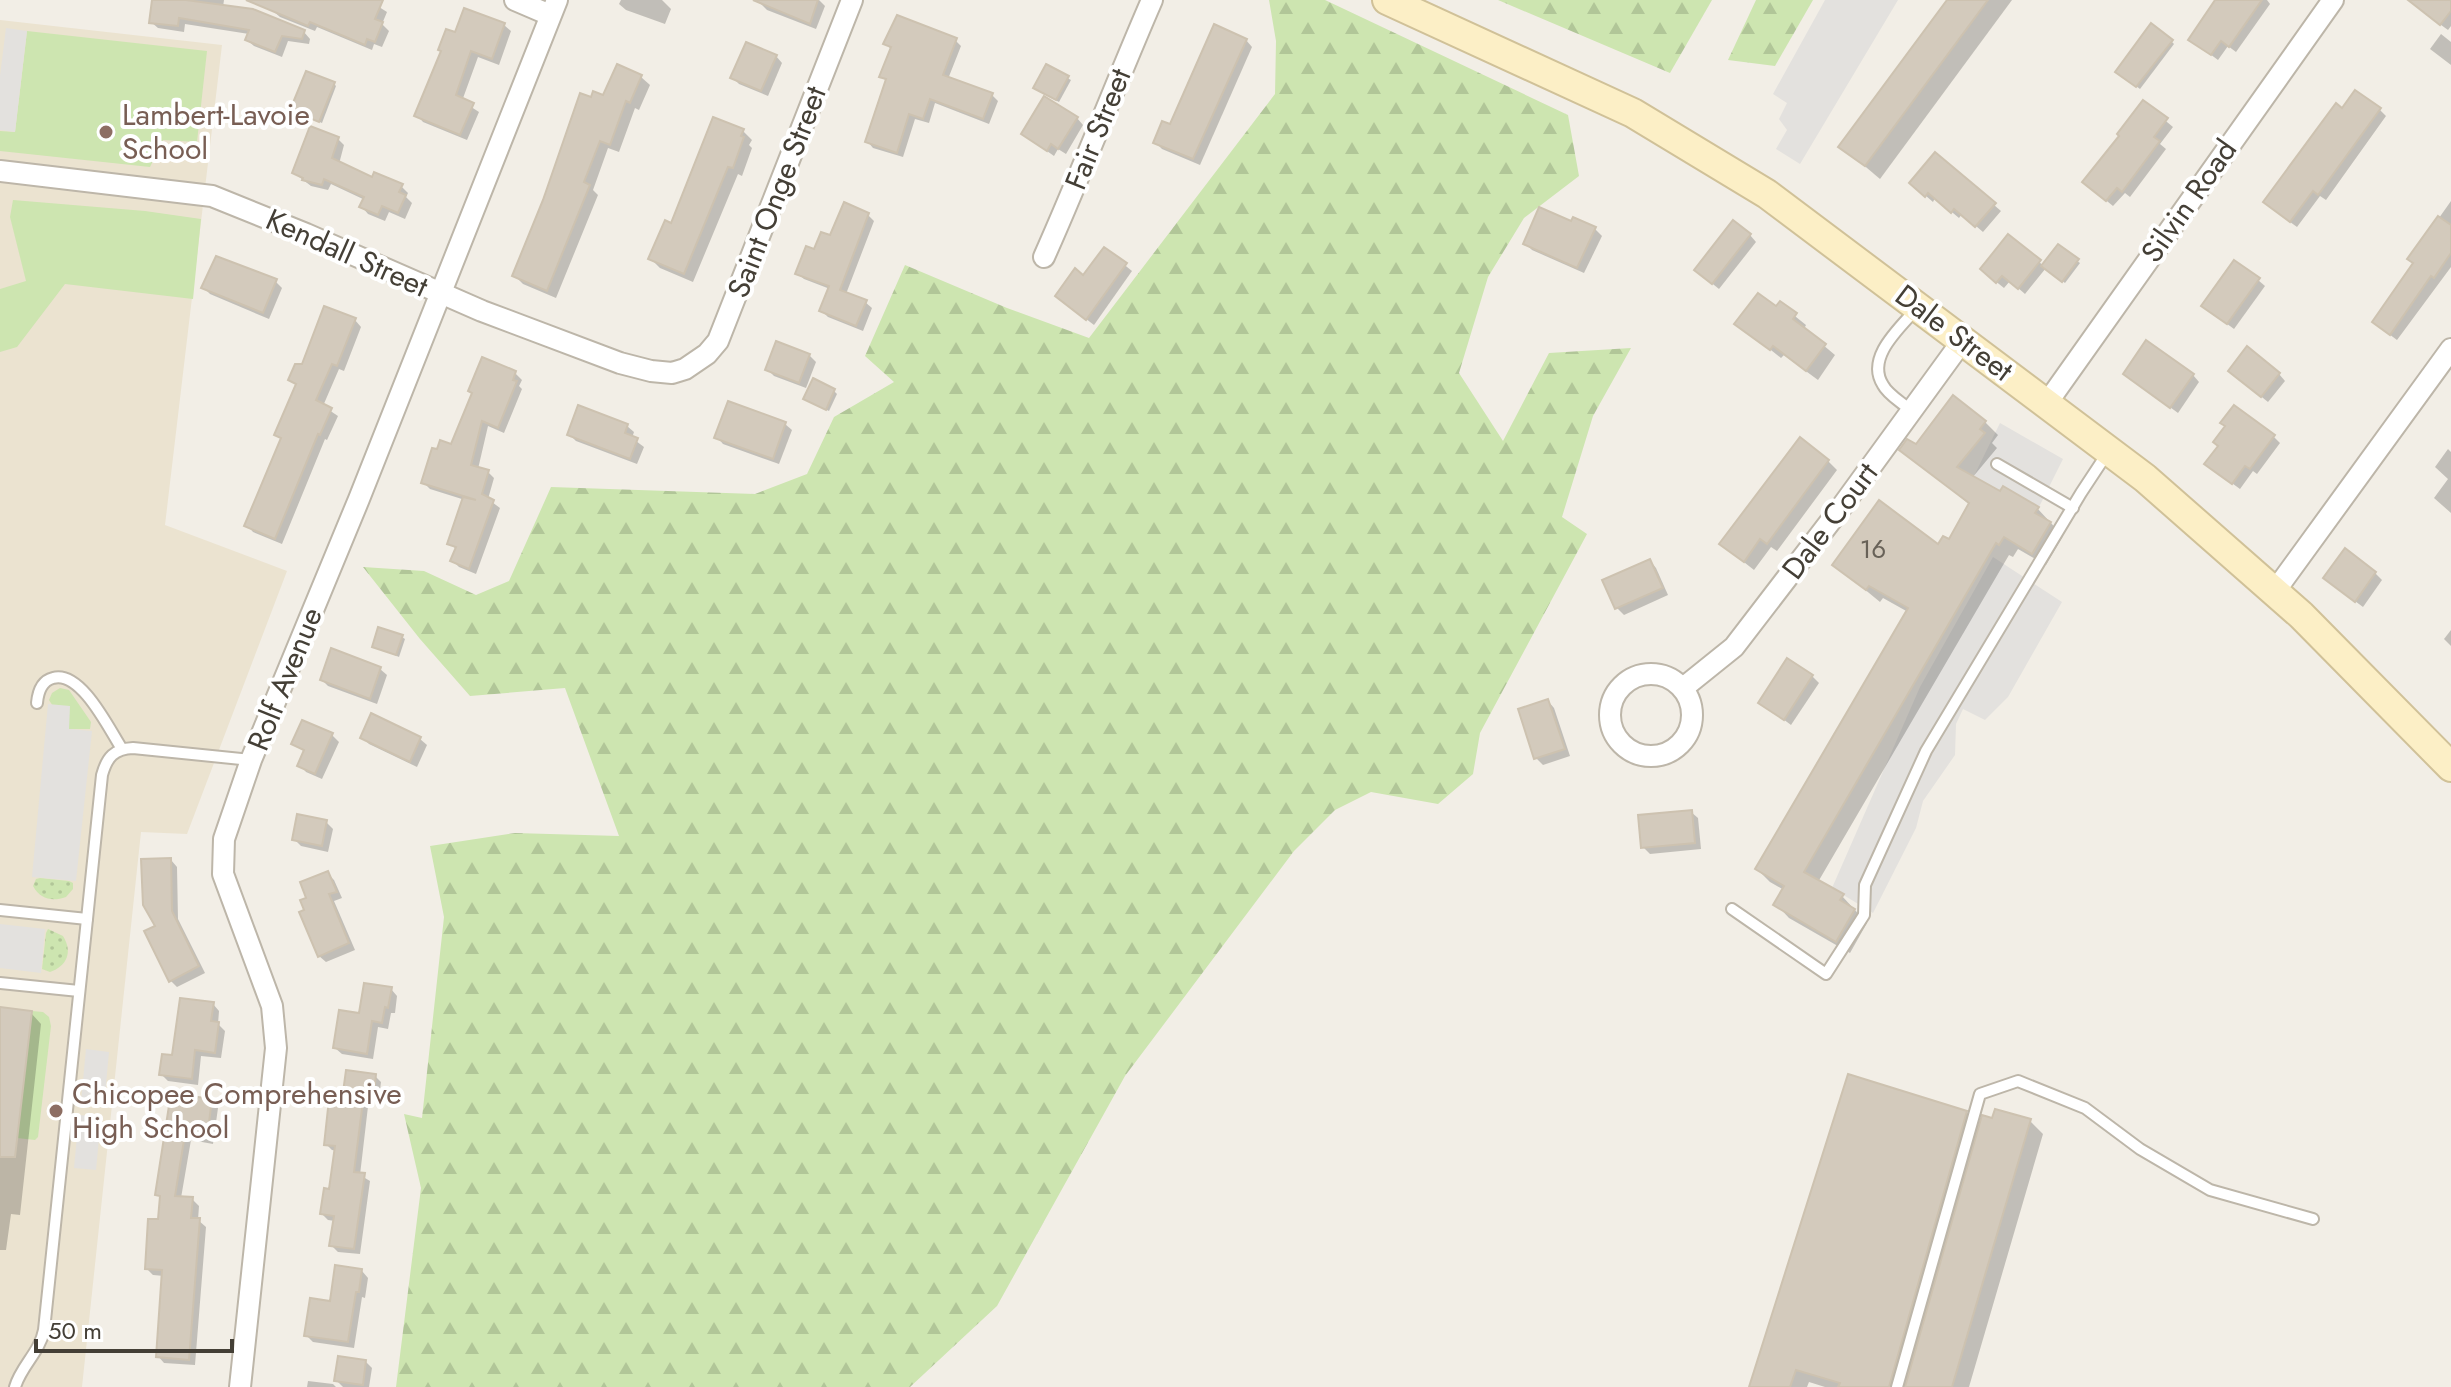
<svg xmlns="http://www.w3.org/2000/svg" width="2451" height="1387" viewBox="0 0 2451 1387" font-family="Jost,sans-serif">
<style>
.education{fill:#ebe3d0}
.grass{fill:#cde5b0}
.forest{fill:url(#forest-firs)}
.garden{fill:url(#garden-dots)}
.parking{fill:#e3e1de}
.shadow{fill:#0003}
.building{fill:#d3cabc;stroke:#cdc2b0;stroke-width:2}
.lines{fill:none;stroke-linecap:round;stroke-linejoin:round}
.lane-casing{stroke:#bdb6a9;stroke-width:14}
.street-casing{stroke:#bdb6a9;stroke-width:24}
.secondary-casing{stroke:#d0c198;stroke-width:32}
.lane{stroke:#fff;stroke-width:10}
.street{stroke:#fff;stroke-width:20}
.secondary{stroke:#fcefc6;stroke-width:28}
.education-dot{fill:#8d6e63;stroke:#fff;stroke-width:3}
.labels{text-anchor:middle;stroke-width:8;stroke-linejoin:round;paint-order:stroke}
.number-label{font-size:26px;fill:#686258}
.education-label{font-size:30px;fill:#785e54;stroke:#fff;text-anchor:start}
.street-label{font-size:30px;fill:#443f36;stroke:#fff}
</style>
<defs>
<pattern id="forest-firs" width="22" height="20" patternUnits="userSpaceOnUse" patternTransform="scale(2)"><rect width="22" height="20" fill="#cde5b0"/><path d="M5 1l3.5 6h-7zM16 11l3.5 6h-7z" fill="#b1c698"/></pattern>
<pattern id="garden-dots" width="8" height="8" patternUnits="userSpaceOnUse" patternTransform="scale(2)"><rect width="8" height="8" fill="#cde5b0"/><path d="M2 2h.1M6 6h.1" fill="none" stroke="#b1c698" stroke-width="1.8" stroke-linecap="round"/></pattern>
</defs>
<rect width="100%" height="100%" fill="#f2eee6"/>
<polygon class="education" points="0,20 222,45 165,525 287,571 187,834 141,832 82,1387 0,1387"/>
<g class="grass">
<polygon points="27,31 207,51 197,142 163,140 150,167 0,151 0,131 15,132"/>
<polygon points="13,200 145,211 201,219 193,299 65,284 17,347 0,352 0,289 26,281 10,217"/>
<polygon points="60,688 69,690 91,722 90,729 68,729 49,700 52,693"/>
<polygon points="32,1011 43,1012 49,1017 51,1026 38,1137 35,1140 17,1138"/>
</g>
<g class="forest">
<polygon points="1269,0 1325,0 1568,115 1579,176 1524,218 1488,277 1459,373 1503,441 1549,353 1631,348 1593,416 1562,517 1587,534 1480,733 1473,774 1438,804 1371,792 1335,810 1294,851 1125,1076 997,1306 910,1387 396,1387 421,1188 404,1114 422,1118 444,917 430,846 515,833 619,836 565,688 470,696 420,639 363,567 424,571 476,595 509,581 551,487 755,494 807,474 834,417 894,382 865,356 905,265 1007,308 1089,338 1275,94 1276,41"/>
<polygon points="1498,0 1712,0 1670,73"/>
<polygon points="1756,0 1813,0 1775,66 1728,60"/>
</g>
<g class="garden">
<path d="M40 878 69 881 73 883V889L66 897C52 902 40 899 33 886L36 879Z"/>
<path d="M48 929 63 936C73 952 67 966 50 972L42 969 46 933Z"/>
</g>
<g class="parking">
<polygon points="1825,0 1898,0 1800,164 1776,149 1787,130 1779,119 1787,103 1773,94"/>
<polygon points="6,28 27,31 15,132 0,130 0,76"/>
<polygon points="2000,423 2063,459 2039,507 2003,486 2000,491 1973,478"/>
<polygon points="1993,557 2062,602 2008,697 1985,720 1963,709 1956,724 1955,755 1923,801 1916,828 1873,913 1832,888 1920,687"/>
<polygon points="48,704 70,706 69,729 92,731 76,881 32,877"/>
<polygon points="0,924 45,929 41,973 0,968"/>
<polygon points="86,1049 109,1052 104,1105 81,1102"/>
<polygon points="79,1115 101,1117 96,1170 74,1168"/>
</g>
<g class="shadow">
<polygon points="154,0 224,0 223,7 304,32 310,39 309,44 288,41 282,57 254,46 247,40 249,34 185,24 184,32 158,28 151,22"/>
<polygon points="277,0 368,0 387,12 382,24 389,31 382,47 374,44 372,50 317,27 315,31 280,17 273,11"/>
<polygon points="621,0 662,0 671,9 665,24 626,10 619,4"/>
<polygon points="761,0 819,0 825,6 816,29 767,10 760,3"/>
<polygon points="1950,0 2012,0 1880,179 1841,146"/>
<polygon points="2217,0 2267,0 2270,4 2236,52 2228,46 2218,60 2190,39"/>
<polygon points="2425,0 2451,0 2451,26 2448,30 2426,14"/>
<polygon points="504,25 511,31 499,65 478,57 462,101 479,112 467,140 423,122 417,115 456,35"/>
<polygon points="2441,34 2451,42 2451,65 2430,49"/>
<polygon points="955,40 961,46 948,79 992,95 998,101 989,124 935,103 929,123 915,119 903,157 873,148 868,142 887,82 882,76 892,50 886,44"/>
<polygon points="1246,40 1252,47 1200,165 1162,149 1155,142"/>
<polygon points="2171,41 2174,44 2140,89 2120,74"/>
<polygon points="776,56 782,63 768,96 739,84 732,77"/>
<polygon points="1047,67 1071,80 1059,102 1038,91"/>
<polygon points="641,77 650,85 639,110 635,108 619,152 608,148 593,190 598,195 556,298 523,284 515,276 592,100 604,97"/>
<polygon points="334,84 336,86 322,123 292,110"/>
<polygon points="2143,102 2173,127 2160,144 2166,149 2130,197 2125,193 2113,206 2091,188"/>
<polygon points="2380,110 2386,116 2326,200 2320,196 2297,227 2272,209 2343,111"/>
<polygon points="1077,118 1083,125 1066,154 1058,149 1054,156 1023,134"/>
<polygon points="743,131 752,140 749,145 752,148 742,176 738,174 693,282 660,268 651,259 672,226"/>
<polygon points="338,139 344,145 339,164 373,180 401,186 408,193 406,197 412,203 405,219 389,212 385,221 368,214 362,207 365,200 331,184 328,190 311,186 294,173"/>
<polygon points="1918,189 1994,205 2001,211 1983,232 1962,214 1959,218 1935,198 1933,202"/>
<polygon points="2451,201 2451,267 2397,340 2381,328 2414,264 2410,259"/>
<polygon points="868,215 874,221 846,294 865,302 872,308 863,331 828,317 822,311 830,289 804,279 797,273 831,238"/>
<polygon points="1572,224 1595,229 1602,236 1584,273 1532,250 1525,243"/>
<polygon points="1750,235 1756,242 1719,289 1703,276"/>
<polygon points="1105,249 1132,271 1094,325 1064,302"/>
<polygon points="2077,261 2080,263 2065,283 2046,268 2025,294 2010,281 2004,288 1989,276 2039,262 2044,266"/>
<polygon points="2258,280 2265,286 2234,329 2211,312"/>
<polygon points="275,281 282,288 269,319 210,294 204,288"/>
<polygon points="1780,304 1806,325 1804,329 1835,355 1818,380 1784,355 1781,358 1737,323 1777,309"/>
<polygon points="355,320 361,327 344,371 339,369 323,406 338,416 327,440 325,439 282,544 253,532 247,525 282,440 276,434 297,386 291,380"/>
<polygon points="809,355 816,362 806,388 774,376 767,369"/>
<polygon points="483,360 515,373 522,380 519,386 522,389 504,433 488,426 478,469 488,472 494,478 488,499 500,508 476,574 459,567 452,560 457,550 450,543 465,500 430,489 424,483 452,446 474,394"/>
<polygon points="2125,374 2193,375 2199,382 2178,413"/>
<polygon points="2279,374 2285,381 2268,402 2237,377"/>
<polygon points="834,391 837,394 829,411 808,401"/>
<polygon points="1985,422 1998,435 1992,443 1997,448 1972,478 2000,494 2037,508 2063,536 2046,565 2018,549 2013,557 2009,555 1818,882 1842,896 1867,923 1850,953 1789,918 1776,904 1784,890 1770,882 1757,869 1908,612 1883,598 1880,602 1835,565 1939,547 1949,541 1970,505 1902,449 1916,447"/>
<polygon points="785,424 792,430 779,464 723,444 717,437"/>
<polygon points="627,426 634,432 632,438 644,447 637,464 576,441 569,434"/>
<polygon points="2273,436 2280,443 2257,474 2253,471 2240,489 2214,470"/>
<polygon points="2448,449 2451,452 2451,513 2434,498 2448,479 2435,467"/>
<polygon points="1828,461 1837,470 1777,551 1771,547 1754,570 1721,544"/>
<polygon points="1650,561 1656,568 1668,595 1624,615 1617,608 1605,581"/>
<polygon points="2375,573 2382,580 2363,607 2332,584"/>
<polygon points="2451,630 2451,646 2444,639"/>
<polygon points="402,637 405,639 399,657 374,646"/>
<polygon points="380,669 387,675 377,704 328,686 322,680"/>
<polygon points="1812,676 1819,683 1791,725 1760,702"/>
<polygon points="1548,701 1554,708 1570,756 1543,765 1536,758"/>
<polygon points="303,722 332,735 339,742 322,779 306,772 300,765 305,752 293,744"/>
<polygon points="362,737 420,739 427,745 417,767 369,744"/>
<polygon points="1691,812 1698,818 1701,849 1650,854 1643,847"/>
<polygon points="326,822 333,829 328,852 301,846 294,839"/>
<polygon points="171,860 177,867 178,919 205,973 177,987 170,980 157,927"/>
<polygon points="327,873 334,880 342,898 334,901 355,950 326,962 319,956 306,911 309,899"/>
<polygon points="391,989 397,996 395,1013 391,1013 388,1029 378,1027 373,1059 342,1054 335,1048 361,1015"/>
<polygon points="213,1004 219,1011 218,1024 225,1031 221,1058 201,1056 198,1085 168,1081 161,1074"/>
<polygon points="0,1009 31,1013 41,1024 20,1215 11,1214 6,1250 0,1250"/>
<polygon points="375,1076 381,1082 379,1099 369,1098 360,1175 370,1181 360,1254 338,1252 332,1246 335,1221 328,1220 322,1214 331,1192 337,1151 332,1150 326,1144"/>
<polygon points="173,1095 211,1101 218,1108 213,1144 191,1140 181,1198 192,1199 199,1206 198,1220 206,1227 195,1365 164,1363 158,1356 164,1276 153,1275 147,1269 159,1221 161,1198 157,1194"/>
<polygon points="1966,1112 1981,1127 2030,1121 2043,1134 1969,1387 1825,1387 1809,1382 1807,1387 1752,1387"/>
<polygon points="362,1271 368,1278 365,1298 362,1297 354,1348 313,1342 306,1335 331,1303"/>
<polygon points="366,1362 372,1368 369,1387 343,1387 336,1380"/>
<polygon points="308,1381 333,1384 336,1387 301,1387 307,1387"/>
</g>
<g class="building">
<polygon points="152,0 186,0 253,9 305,30 302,39 282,36 275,52 245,40 249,30 179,18 178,26 149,23"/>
<polygon points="246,0 383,0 375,19 383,22 375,42 367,39 365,45 310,22 308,26"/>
<polygon points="753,0 818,0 810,24"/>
<polygon points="1947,0 1988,0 1865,166 1838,147"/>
<polygon points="2215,0 2262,0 2229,47 2221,41 2211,55 2188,40"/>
<polygon points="2408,0 2451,0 2451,11 2440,25"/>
<polygon points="464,8 505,23 492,59 471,51 456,95 474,103 460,135 414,116 441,51 438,50 446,29 455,32"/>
<polygon points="897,15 957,38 943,75 993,93 983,119 930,99 923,119 909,114 897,153 865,142 886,79 879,77 891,47 883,44"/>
<polygon points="2151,23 2173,40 2136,87 2115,72"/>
<polygon points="1214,24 1247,39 1193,159 1153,143 1162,121 1170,124"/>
<polygon points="746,42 777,55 761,91 730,78"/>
<polygon points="617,64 642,75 630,103 626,101 610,145 600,141 584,182 590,185 547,291 512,276 543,200 580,93 591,97 593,91 603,95"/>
<polygon points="1046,64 1069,76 1056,100 1033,88"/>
<polygon points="306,71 335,82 319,122 290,110"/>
<polygon points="2355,90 2381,108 2318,195 2313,191 2290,222 2263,202 2336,103 2342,108"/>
<polygon points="1044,96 1078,117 1058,149 1051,144 1047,151 1021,134"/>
<polygon points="2143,100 2168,118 2154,137 2160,141 2122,192 2117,188 2106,201 2082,182 2119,136 2117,134"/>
<polygon points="713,117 744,129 741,136 744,137 733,168 728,167 684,274 648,259 665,220 671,223"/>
<polygon points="310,126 339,137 332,158 372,177 374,172 403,184 399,192 406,195 398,213 382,206 378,215 359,207 364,197 324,179 322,185 302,180 303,178 292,173"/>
<polygon points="1935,152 1996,203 1975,227 1954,209 1951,213 1928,193 1925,197 1909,183"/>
<polygon points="844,202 869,213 840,290 867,300 856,326 819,311 829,286 795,274 806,246 814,249 821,232 830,235"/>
<polygon points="1539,207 1571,221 1573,217 1596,227 1577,268 1523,244"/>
<polygon points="2438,216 2451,225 2451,253 2434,278 2431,276 2390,335 2372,322 2413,263 2407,259"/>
<polygon points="1733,220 1751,234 1712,284 1694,270"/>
<polygon points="2008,234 2041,260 2018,289 2002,276 1996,283 1980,269"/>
<polygon points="2058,244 2079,259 2062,282 2041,266"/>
<polygon points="1104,247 1127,263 1086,320 1055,296 1075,268 1083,275"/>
<polygon points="216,256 277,279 263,313 201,288"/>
<polygon points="2234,260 2260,278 2227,324 2201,306"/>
<polygon points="1758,293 1776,306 1780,301 1797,313 1793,319 1826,344 1806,371 1773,346 1770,350 1734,324"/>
<polygon points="324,306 356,318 337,366 332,364 316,400 332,408 320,435 318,434 275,539 244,526 281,438 274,435 296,384 288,380 295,364 302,364"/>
<polygon points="2146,340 2194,374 2170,408 2123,374"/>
<polygon points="776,341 810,354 799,383 765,370"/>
<polygon points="2247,346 2280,373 2261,397 2228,371"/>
<polygon points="482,357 516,371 513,380 517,381 498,428 482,421 471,465 489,470 482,494 494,500 469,569 450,561 456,547 447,544 463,497 476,500 421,483 432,448 437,449 440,440 451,444 472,393 468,391"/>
<polygon points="813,378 835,389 826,410 803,399"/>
<polygon points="1953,395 1986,421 1980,429 1985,433 1957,467 2000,491 2003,486 2039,507 2035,513 2051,522 2032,554 2004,537 1999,545 1996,543 1804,872 1844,894 1840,900 1855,909 1836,942 1773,905 1784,886 1755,869 1908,608 1869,586 1866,590 1832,565 1879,500 1938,544 1943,536 1949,539 1969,503 1899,450 1907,439 1916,444"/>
<polygon points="728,401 786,422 773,459 714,438"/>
<polygon points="578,405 628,424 625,433 638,438 630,459 567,435"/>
<polygon points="2234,405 2275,435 2250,469 2245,466 2232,484 2204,464 2218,446 2213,442 2225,426 2220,423"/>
<polygon points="1800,437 1829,460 1767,544 1760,539 1744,562 1719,544"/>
<polygon points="2345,548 2376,572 2355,602 2323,578"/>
<polygon points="1650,559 1663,588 1615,609 1602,580"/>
<polygon points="378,627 403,635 396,655 372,647"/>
<polygon points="331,648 381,667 370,699 320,680"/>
<polygon points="1787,658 1813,675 1784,720 1758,703"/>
<polygon points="1548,699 1565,749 1534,759 1518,709"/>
<polygon points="371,713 421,737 410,762 360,738"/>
<polygon points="302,720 333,733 315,774 297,766 304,750 291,744"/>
<polygon points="1692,810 1695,843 1641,848 1638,815"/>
<polygon points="297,814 327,820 322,846 292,840"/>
<polygon points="171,858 172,911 199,966 169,982 144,931 155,926 143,905 141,859"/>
<polygon points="328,871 337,892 329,894 349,943 318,957 299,912 304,910 300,900 306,898 300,882"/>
<polygon points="364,983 392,987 388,1008 385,1007 382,1023 372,1021 367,1054 333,1048 339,1010 359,1013"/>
<polygon points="180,998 214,1002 211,1021 219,1022 215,1053 195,1050 192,1079 159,1075 162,1054 172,1055"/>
<polygon points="0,1007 32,1011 15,1157 0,1157"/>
<polygon points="346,1070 376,1074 374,1094 364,1093 354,1172 365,1173 354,1249 329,1246 334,1216 320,1214 324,1188 329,1189 335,1146 324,1145 329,1099 342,1100"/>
<polygon points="1848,1074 1967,1111 1889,1387 1838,1387 1840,1383 1796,1370 1790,1387 1749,1387"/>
<polygon points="171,1093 212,1099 207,1138 185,1134 175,1196 193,1197 191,1218 200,1218 189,1360 156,1357 162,1270 145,1269 148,1219 158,1219 160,1196 155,1195"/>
<polygon points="1995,1109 2031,1119 1952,1387 1905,1387 1982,1115 1992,1118"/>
<polygon points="335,1265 362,1269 359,1292 356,1292 348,1342 304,1336 310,1298 330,1301"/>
<polygon points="338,1356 366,1360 363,1385 334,1381"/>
</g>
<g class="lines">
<defs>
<g id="lane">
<path d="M1911 411C1903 403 1888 395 1883 385 1865 357 1901 327 1917 308"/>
<polyline points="1997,464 2073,508"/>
<path d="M37 703C38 692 41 681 53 678 81 670 109 729 122 749"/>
<polyline points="1732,909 1826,974 1864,915 1865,885 1926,751 2081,493 2108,452"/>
<path d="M0 910 87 919 102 775C107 757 114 749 133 748L251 760"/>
<polyline points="0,983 79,991"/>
<path d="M15 1387C21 1366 40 1352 44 1330L87 919"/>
<polyline points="1897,1387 1980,1094 2018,1081 2085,1108 2140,1149 2210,1190 2313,1219"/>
</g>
<g id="street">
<polyline points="515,0 550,15"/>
<polyline points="0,171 212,196 306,234 482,311 620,363 651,371 672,373 685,369 707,354 718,341 852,0"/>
<path d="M1044 257C1082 172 1115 85 1152 0"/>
<polyline points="2047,403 2333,0"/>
<polyline points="2275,591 2451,349"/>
<circle cx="1651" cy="715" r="41"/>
<polyline points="1683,688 1734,647 1843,505 1963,340"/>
<polyline points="240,1387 276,1048 272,1006 223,874 224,839 251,760 359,499 557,0"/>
</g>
<polyline id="secondary" points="1387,0 1633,113 1767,194 2145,478 2301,615 2451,767"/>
</defs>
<use href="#lane" class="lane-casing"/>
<use href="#street" class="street-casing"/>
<use href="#secondary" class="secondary-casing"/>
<use href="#lane" class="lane"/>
<use href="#street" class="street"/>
<use href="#secondary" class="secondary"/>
</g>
<g class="education-dot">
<circle cx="106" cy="132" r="8"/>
<circle cx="56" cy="1111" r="8"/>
</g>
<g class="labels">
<g class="number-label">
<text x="1873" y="558">16</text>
</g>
<g class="education-label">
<text x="122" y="125">Lambert-Lavoie<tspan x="122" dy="34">School</tspan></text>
<text x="72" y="1104">Chicopee Comprehensive<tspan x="72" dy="34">High School</tspan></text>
</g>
<g class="street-label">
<text transform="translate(1098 129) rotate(-68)" y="10">Fair Street</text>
<text transform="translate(777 192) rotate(-69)" y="10">Saint Onge Street</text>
<text transform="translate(2189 201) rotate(-55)" y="10">Silvin Road</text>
<text transform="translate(347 253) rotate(24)" y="10">Kendall Street</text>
<text transform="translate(1954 333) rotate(37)" y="10">Dale Street</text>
<text transform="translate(1830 521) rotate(-53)" y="10">Dale Court</text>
<text transform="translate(285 679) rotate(-68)" y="10">Rolf Avenue</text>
</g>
</g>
<path d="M36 1339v12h196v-12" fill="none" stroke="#443f36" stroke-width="4"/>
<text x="48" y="1339" font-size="24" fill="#443f36" stroke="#ffffff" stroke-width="6" paint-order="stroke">50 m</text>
</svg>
